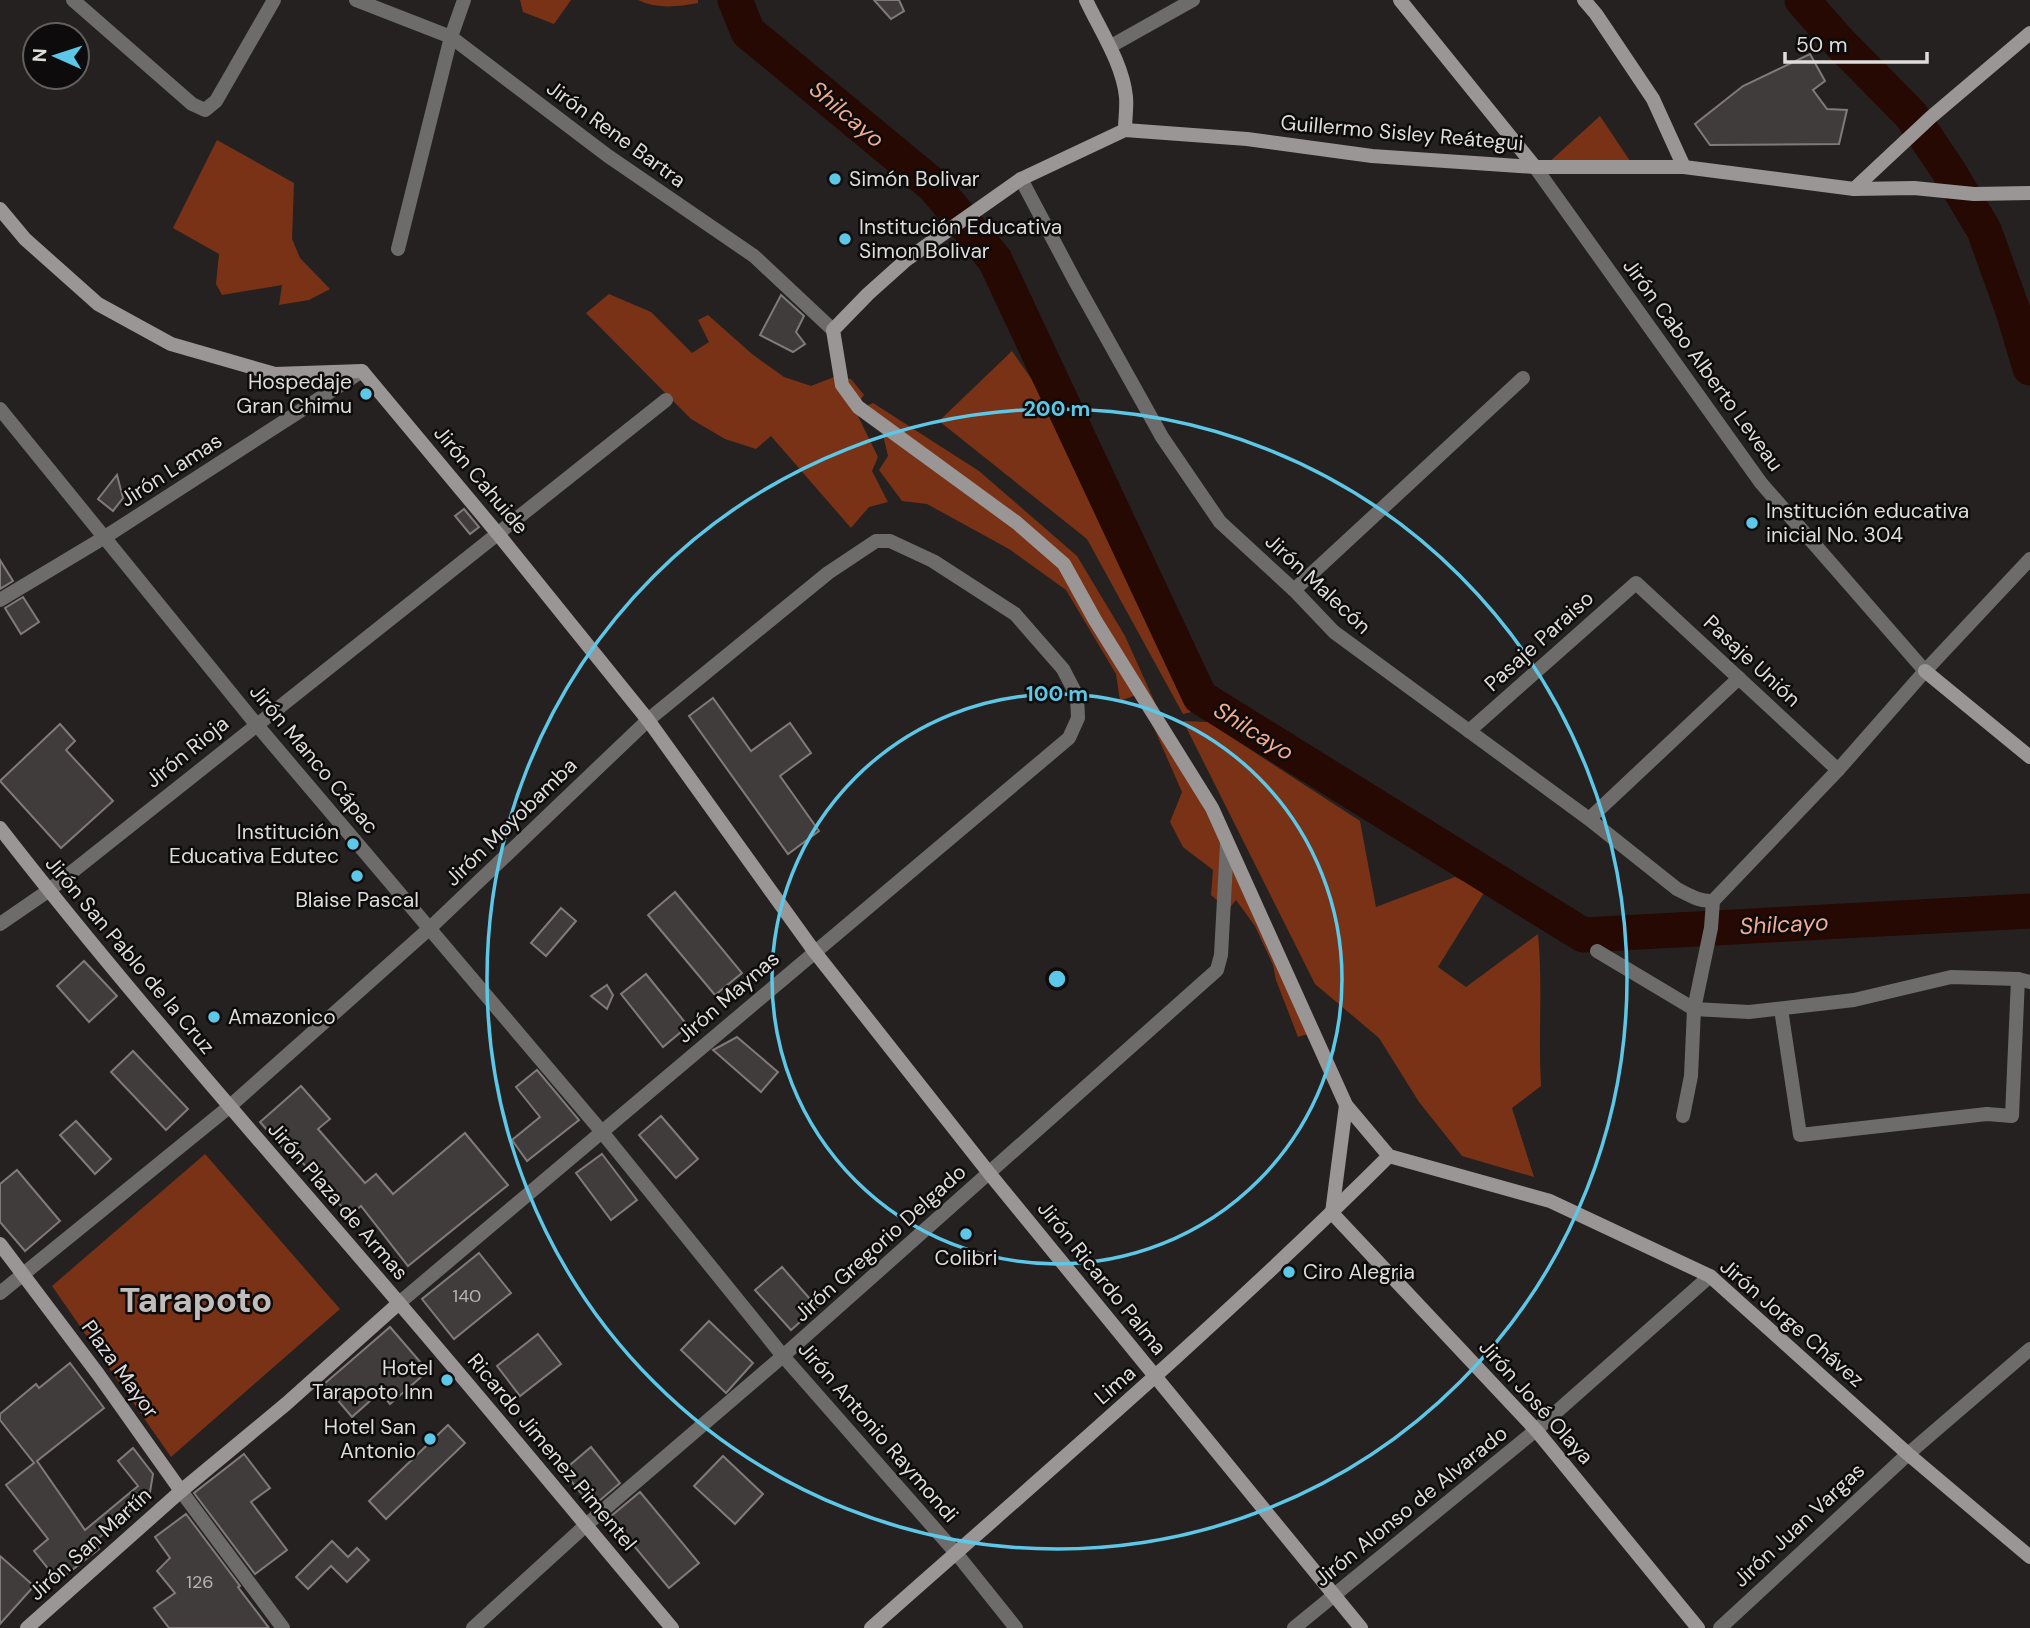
<svg xmlns="http://www.w3.org/2000/svg" width="2030" height="1628" viewBox="0 0 2030 1628" font-family="'DM Sans',sans-serif">
<style>
.green{fill:#793216}
.lines{fill:none;stroke-linecap:round;stroke-linejoin:round}
.river{stroke:#250902;stroke-width:35}
.building{fill:#403c3b;stroke:#807b7a;stroke-width:2}
.street{stroke:#6e6c6b;stroke-width:14}
.secondary{stroke:#999695;stroke-width:14}
.ring{fill:none;stroke:#5cc7e7;stroke-width:3.5}
.poi-dot{fill:#5cc7e7;stroke:#0d0b0b;stroke-width:2.5}
.labels{text-anchor:middle;stroke-width:5;stroke-linejoin:round;paint-order:stroke}
.number-label{font-size:18px;fill:#b7b5b4}
.street-label{font-size:21px;fill:#dfdddc;stroke:#0d0b0b}
.poi-label{font-size:21px;fill:#dfdddc;stroke:#0d0b0b;text-anchor:start}
.water-label{font-size:23px;font-style:italic;fill:#f3ab91;stroke:#0d0b0b}
.town-label{font-size:35px;font-weight:bold;fill:#c1bdbb;stroke:#0d0b0b}
.centre{fill:#5cc7e7;stroke:#0d0b0b;stroke-width:3.5}
.ring-label{font-size:21px;text-anchor:middle;font-weight:bold;fill:#5cc7e7;stroke:#0d0b0b;stroke-width:5;stroke-linejoin:round;paint-order:stroke}
</style>
<rect width="100%" height="100%" fill="#252120"/>
<g class="green">
<polygon points="520,0 571,0 554,24 523,12"/>
<path d="M638 0H698V3C677 7 657 9 638 0Z"/>
<polygon points="1600,116 1636,170 1547,164"/>
<polygon points="217,140 294,183 292,239 300,258 330,289 309,300 279,305 282,285 222,295 216,284 219,254 173,228"/>
<polygon points="609,294 651,312 692,353 709,342 698,320 708,315 752,354 784,377 811,386 834,377 851,379 864,395 854,408 878,457 872,471 888,502 869,507 851,528 771,436 756,449 725,439 691,419 586,313"/>
<polygon points="1012,351 1049,404 1146,611 1200,710 1183,714 1087,539 939,421"/>
<polygon points="873,403 979,471 1077,556 1125,636 1183,765 1263,928 1308,1034 1298,1037 1276,980 1273,965 1255,926 1236,900 1228,910 1211,895 1213,870 1183,847 1170,822 1182,792 1139,694 1120,701 1116,674 1066,590 1009,549 927,504 902,501 879,470 888,456 881,426 864,407"/>
<path d="M1183 721 1208 722 1360 821 1376 907 1455 877 1485 891 1438 967 1466 987 1538 934C1543 984 1538 1035 1541 1086L1512 1108 1534 1177 1462 1156 1419 1102 1379 1038 1315 984Z"/>
<polygon points="205,1154 340,1309 171,1457 52,1286"/>
</g>
<g class="lines">
<g class="river">
<polyline points="735,0 748,32 934,186 995,260 1200,697 1583,935 2030,911"/>
<polyline points="1802,0 1840,43 1911,115 1948,170 1984,230 2013,311 2030,368"/>
</g>
</g>
<g class="building">
<polygon points="874,0 899,0 904,11 891,19"/>
<polygon points="1810,54 1825,81 1813,90 1827,109 1847,110 1839,144 1710,145 1695,124 1743,86"/>
<polygon points="781,295 804,316 796,332 805,344 793,352 760,335"/>
<polygon points="117,475 123,498 113,511 98,499"/>
<polygon points="464,509 479,527 470,534 455,516"/>
<polygon points="0,560 13,581 0,589"/>
<polygon points="23,597 39,622 21,634 5,608"/>
<polygon points="713,698 751,751 790,723 811,753 780,776 819,831 788,854 689,716"/>
<polygon points="60,724 75,741 66,750 113,801 61,848 0,781"/>
<polygon points="675,892 742,973 715,995 648,915"/>
<polygon points="561,908 576,921 546,956 531,943"/>
<polygon points="84,961 117,996 89,1022 57,986"/>
<polygon points="646,974 688,1026 663,1047 621,994"/>
<polygon points="607,985 613,995 607,1009 591,996"/>
<polygon points="737,1037 778,1072 761,1092 713,1050"/>
<polygon points="133,1051 188,1109 166,1130 111,1072"/>
<polygon points="537,1070 579,1120 527,1161 512,1140 540,1117 516,1087"/>
<polygon points="301,1086 330,1119 318,1129 365,1183 376,1174 393,1194 465,1133 508,1185 408,1266 361,1206 350,1216 293,1152 289,1155 260,1122"/>
<polygon points="661,1116 698,1159 676,1178 639,1135"/>
<polygon points="76,1121 111,1159 95,1174 60,1135"/>
<polygon points="602,1154 637,1200 611,1220 576,1173"/>
<polygon points="17,1170 60,1221 25,1251 0,1222 0,1184"/>
<polygon points="479,1253 511,1293 454,1339 422,1299"/>
<polygon points="782,1267 817,1307 791,1330 755,1290"/>
<polygon points="709,1321 753,1363 726,1393 681,1350"/>
<polygon points="390,1327 428,1371 390,1404 380,1392 352,1417 324,1384"/>
<polygon points="538,1334 561,1364 520,1396 497,1366"/>
<polygon points="70,1363 104,1408 37,1461 85,1530 138,1486 118,1461 133,1448 153,1474 149,1498 147,1497 94,1542 99,1549 58,1581 34,1551 48,1539 6,1485 34,1463 0,1420 0,1414 36,1384 39,1388"/>
<polygon points="448,1425 465,1443 386,1519 369,1501"/>
<polygon points="591,1447 620,1483 598,1502 593,1497 588,1502 563,1471"/>
<polygon points="244,1454 270,1488 251,1502 287,1550 255,1574 194,1493"/>
<polygon points="723,1456 763,1494 735,1524 694,1486"/>
<polygon points="640,1492 699,1563 669,1588 610,1517"/>
<polygon points="186,1514 240,1586 238,1587 269,1628 169,1628 154,1608 175,1593 157,1571 170,1558 155,1537"/>
<polygon points="332,1541 348,1557 357,1548 369,1560 347,1582 331,1566 308,1589 296,1577"/>
<polygon points="0,1556 34,1586 0,1624"/>
</g>
<g class="lines">
<g class="street">
<polyline points="73,0 192,104 205,110 216,101 274,0"/>
<polyline points="356,0 451,37 608,156 754,256 833,330"/>
<polyline points="1111,46 1193,0"/>
<polyline points="1535,167 1761,483 1925,671"/>
<path d="M1021 179 1075 281 1162 437 1220 522 1294 590 1334 632 1589 819 1677 889C1689 895 1700 902 1713 901"/>
<polyline points="398,249 451,37 464,0"/>
<polyline points="0,409 256,724 602,1132 783,1356 956,1553 1016,1628"/>
<polyline points="1294,590 1523,378"/>
<polyline points="0,600 105,537 362,371"/>
<polyline points="1469,731 1636,583 1838,770"/>
<polyline points="1589,819 1739,678"/>
<polyline points="0,924 48,891 666,400"/>
<polyline points="1597,951 1694,1009 1749,1012 1854,1000 1951,977 2018,979 2030,982"/>
<polyline points="1781,1009 1800,1135 1987,1114 2012,1116 2018,979"/>
<polyline points="1683,1116 1691,1076 1694,1009 1711,928 1713,901 1838,770 1925,671 2030,559"/>
<polyline points="0,1293 229,1107 430,928 648,720 828,573 876,541 890,541 933,561 1015,614 1063,669 1077,696 1078,718 1069,738 399,1303"/>
<polyline points="181,1491 283,1628"/>
<polyline points="473,1628 586,1525 783,1356 1217,970 1221,955 1227,844"/>
<polyline points="1294,1628 1536,1430 1710,1276"/>
<polyline points="1720,1628 1908,1454 2030,1349"/>
</g>
<g class="secondary">
<path d="M1086 0C1100 30 1123 64 1126 97 1127 108 1125 119 1125 130"/>
<polyline points="1400,0 1535,167"/>
<polyline points="1584,0 1596,14 1653,99 1684,167"/>
<polyline points="1854,189 1931,117 2030,33"/>
<polyline points="2030,193 1974,194 1914,188 1854,189 1684,167 1535,167 1372,156 1247,139 1125,130 1021,179 906,260 868,294 833,330 842,385 858,407 1017,523 1064,564 1095,620 1212,808 1346,1105 1389,1156 1550,1201 1710,1276 1908,1454 2030,1557"/>
<polyline points="0,209 25,239 98,304 171,344 275,374 362,371 498,534 648,720 814,951 989,1173 1361,1628"/>
<polyline points="1925,671 2030,757"/>
<path d="M0 828C127 992 265 1146 399 1303 491 1410 581 1520 672 1628"/>
<polyline points="1332,1213 1536,1430 1698,1628"/>
<polyline points="1332,1213 1346,1105"/>
<polyline points="0,1244 98,1374 181,1491"/>
<polyline points="27,1628 181,1491 286,1404 399,1303"/>
<path d="M871 1628C1046 1473 1223 1321 1389 1156"/>
</g>
</g>
<g class="ring">
<circle cx="1057" cy="979" r="285"/>
<circle cx="1057" cy="979" r="570"/>
</g>
<g class="poi-dot">
<circle cx="835" cy="179" r="7"/>
<circle cx="845" cy="239" r="7"/>
<circle cx="366" cy="394" r="7"/>
<circle cx="1752" cy="523" r="7"/>
<circle cx="353" cy="844" r="7"/>
<circle cx="357" cy="876" r="7"/>
<circle cx="214" cy="1017" r="7"/>
<circle cx="966" cy="1234" r="7"/>
<circle cx="1289" cy="1272" r="7"/>
<circle cx="447" cy="1380" r="7"/>
<circle cx="430" cy="1439" r="7"/>
</g>
<g class="labels">
<g class="number-label">
<text x="467" y="1302">140</text>
<text x="200" y="1588">126</text>
</g>
<g class="street-label">
<text transform="translate(1402 133) rotate(5)" y="7">Guillermo Sisley Reátegui</text>
<text transform="translate(616 134) rotate(36)" y="7">Jirón Rene Bartra</text>
<text transform="translate(1703 365) rotate(54)" y="7">Jirón Cabo Alberto Leveau</text>
<text transform="translate(171 470) rotate(-33)" y="7">Jirón Lamas</text>
<text transform="translate(481 480) rotate(50)" y="7">Jirón Cahuide</text>
<text transform="translate(1318 584) rotate(43)" y="7">Jirón Malecón</text>
<text transform="translate(1539 641) rotate(-42)" y="7">Pasaje Paraiso</text>
<text transform="translate(1752 661) rotate(43)" y="7">Pasaje Unión</text>
<text transform="translate(187 752) rotate(-39)" y="7">Jirón Rioja</text>
<text transform="translate(314 759) rotate(50)" y="7">Jirón Manco Cápac</text>
<text transform="translate(511 822) rotate(-44)" y="7">Jirón Moyobamba</text>
<text transform="translate(130 955) rotate(50)" y="7">Jirón San Pablo de la Cruz</text>
<text transform="translate(728 997) rotate(-41)" y="7">Jirón Maynas</text>
<text transform="translate(338 1201) rotate(49)" y="7">Jirón Plaza de Armas</text>
<text transform="translate(880 1243) rotate(-42)" y="7">Jirón Gregorio Delgado</text>
<text transform="translate(1102 1278) rotate(51)" y="7">Jirón Ricardo Palma</text>
<text transform="translate(1792 1323) rotate(41)" y="7">Jirón Jorge Chávez</text>
<text transform="translate(120 1369) rotate(54)" y="7">Plaza Mayor</text>
<text transform="translate(1115 1385) rotate(-41)" y="7">Lima</text>
<text transform="translate(1536 1402) rotate(48)" y="7">Jirón José Olaya</text>
<text transform="translate(878 1432) rotate(49)" y="7">Jirón Antonio Raymondi</text>
<text transform="translate(552 1452) rotate(50)" y="7">Ricardo Jimenez Pimentel</text>
<text transform="translate(1411 1506) rotate(-39)" y="7">Jirón Alonso de Alvarado</text>
<text transform="translate(1799 1525) rotate(-43)" y="7">Jirón Juan Vargas</text>
<text transform="translate(90 1544) rotate(-42)" y="7">Jirón San Martín</text>
</g>
<g class="poi-label">
<text x="849" y="186">Simón Bolivar</text>
<text x="859" y="234">Institución Educativa<tspan x="859" dy="24">Simon Bolivar</tspan></text>
<text x="352" y="389" text-anchor="end">Hospedaje<tspan x="352" dy="24">Gran Chimu</tspan></text>
<text x="1766" y="518">Institución educativa<tspan x="1766" dy="24">inicial No. 304</tspan></text>
<text x="339" y="839" text-anchor="end">Institución<tspan x="339" dy="24">Educativa Edutec</tspan></text>
<text x="357" y="907" text-anchor="middle">Blaise Pascal</text>
<text x="228" y="1024">Amazonico</text>
<text x="966" y="1265" text-anchor="middle">Colibri</text>
<text x="1303" y="1279">Ciro Alegria</text>
<text x="433" y="1375" text-anchor="end">Hotel<tspan x="433" dy="24">Tarapoto Inn</tspan></text>
<text x="416" y="1434" text-anchor="end">Hotel San<tspan x="416" dy="24">Antonio</tspan></text>
</g>
<g class="water-label">
<text transform="translate(847 114) rotate(40)" y="8">Shilcayo</text>
<text transform="translate(1254 731) rotate(32)" y="8">Shilcayo</text>
<text transform="translate(1784 924) rotate(-3)" y="8">Shilcayo</text>
</g>
<g class="town-label">
<text x="196" y="1312">Tarapoto</text>
</g>
</g>
<circle cx="1057" cy="979" r="10" class="centre"/>
<g class="ring-label">
<text x="1057" y="416">200 m</text>
<text x="1057" y="701">100 m</text>
</g>
<g transform="translate(56 56) rotate(273)"><circle r="33" fill="#0d0b0b" stroke="#615f5f" stroke-width="2"/>
<path d="M0-5L12 26L0 18L-12 26Z" fill="#5cc7e7"/>
<text y="-10" font-size="19" font-weight="bold" text-anchor="middle" fill="#dfdddc">N</text>
</g>
<path d="M1785 52v10h142v-10" fill="none" stroke="#dfdddc" stroke-width="3.5"/>
<text x="1796" y="52" font-size="21" fill="#dfdddc" stroke="#0d0b0b" stroke-width="5" paint-order="stroke">50 m</text>
</svg>
